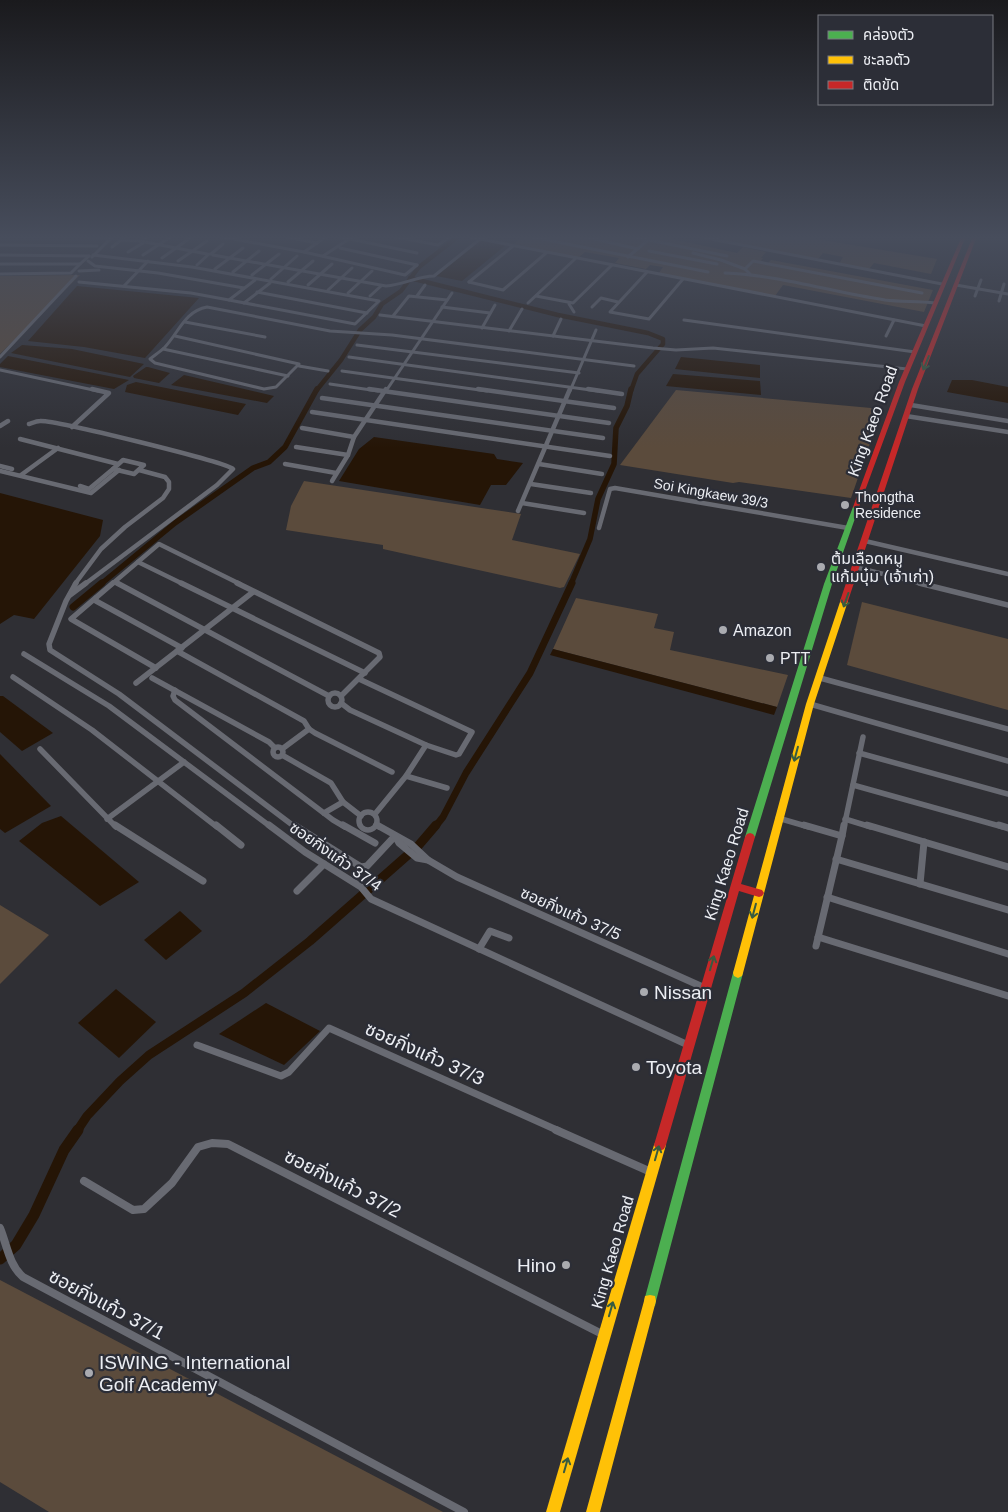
<svg xmlns="http://www.w3.org/2000/svg" width="1008" height="1512" viewBox="0 0 1008 1512" font-family="Arial,'Noto Sans Thai',sans-serif">
<style>
.green{fill:#5b4b3c}
.water{fill:#251506}
.lines{fill:none;stroke-linecap:round;stroke-linejoin:round}
.canal-far4{stroke:#251506;stroke-width:4.5}
.canal-far3{stroke:#251506;stroke-width:5.5}
.canal-far2{stroke:#251506;stroke-width:7}
.canal-far1{stroke:#251506;stroke-width:9}
.canal{stroke:#251506;stroke-width:11}
.street-far4{stroke:#686a72;stroke-width:3}
.street-far3{stroke:#686a72;stroke-width:4.5}
.street-far2{stroke:#686a72;stroke-width:5.5}
.street-far1{stroke:#686a72;stroke-width:7}
.street{stroke:#686a72;stroke-width:8}
.fast{fill:#4caf50;fill-rule:evenodd}
.slow{fill:#ffc107;fill-rule:evenodd}
.jam{fill:#c62828;fill-rule:evenodd}
.oneway{stroke:#375b40}
.poi-dot{fill:#aaabb0;stroke:#2c2e37;stroke-width:2}
.labels{text-anchor:middle;stroke-width:4.5;stroke-linejoin:round;paint-order:stroke}
.far-street-label{font-size:14px;fill:#eceef3;stroke:#2c2e37}
.far-poi-label{font-size:14px;fill:#eceef3;stroke:#2c2e37;text-anchor:start}
.street-label{font-size:16px;fill:#eceef3;stroke:#2c2e37}
.poi-label{font-size:16px;fill:#eceef3;stroke:#2c2e37;text-anchor:start}
.near-poi-label{font-size:19px;fill:#eceef3;stroke:#2c2e37;text-anchor:start}
.near-street-label{font-size:19px;fill:#eceef3;stroke:#2c2e37}
</style>
<rect width="100%" height="100%" fill="#2f2f34"/>
<g class="green">
<polygon points="505,236 675,236 672,239 737,253 743,247 766,252 761,258 763,258 761,261 768,263 771,260 933,290 924,312 783,285 775,296 659,273 663,267 650,265 646,269 615,263 619,258 585,252 578,258 514,244 520,238"/>
<polygon points="725,236 798,236 937,259 931,274 874,263 869,269 839,264 843,257 823,253 818,259 727,242 722,239"/>
<polygon points="80,275 0,354 0,276"/>
<polygon points="676,390 882,409 851,498 739,482 733,483 620,465"/>
<polygon points="304,481 521,514 512,540 580,554 564,587 560,588 383,549 383,545 286,530 291,506"/>
<polygon points="576,598 658,614 654,628 674,632 670,650 788,675 777,707 553,649"/>
<polygon points="862,602 1008,639 1008,710 847,665"/>
<polygon points="0,905 49,935 0,984"/>
<polygon points="0,1280 443,1512 49,1512 0,1482"/>
</g>
<g class="water">
<polygon points="481,240 505,246 462,281 436,276"/>
<polygon points="77,286 199,298 145,358 84,347 28,341"/>
<polygon points="22,345 72,349 144,364 130,377 11,353"/>
<polygon points="8,356 129,380 114,389 0,367 0,364"/>
<polygon points="681,357 760,365 760,378 675,369"/>
<polygon points="146,367 148,367 170,373 159,383 134,378 133,376"/>
<polygon points="673,374 760,381 761,395 666,386"/>
<polygon points="184,375 274,396 267,403 171,385"/>
<polygon points="952,380 972,380 1008,387 1008,403 947,392"/>
<polygon points="136,382 246,404 238,415 125,392 127,385"/>
<polygon points="374,437 494,454 497,459 523,463 506,485 491,485 480,505 339,481 359,449"/>
<polygon points="0,493 103,520 100,536 34,619 14,615 0,624"/>
<polygon points="553,649 777,707 774,715 550,655"/>
<polygon points="0,696 3,696 53,733 22,751 0,732"/>
<polygon points="0,754 51,806 5,833 0,829"/>
<polygon points="61,816 139,882 100,906 19,841 42,823"/>
<polygon points="180,911 202,931 166,960 144,940"/>
<polygon points="116,989 156,1022 119,1058 78,1023"/>
<polygon points="266,1003 320,1031 284,1065 219,1034"/>
</g>
<g class="lines">
<g class="canal-far4">
<polyline points="410,278 558,315 648,333 663,339 663,344 637,374 631,391"/>
<polyline points="316,391 341,360 360,330 374,317 382,304 401,291 419,267 459,236"/>
</g>
<g class="canal-far3">
<polyline points="101,584 175,523 253,468 269,462 285,447 317,389"/>
<polyline points="571,584 590,539 598,499 614,464 616,428 627,406 631,389"/>
</g>
<g class="canal-far2">
<polyline points="73,607 102,583"/>
<polyline points="435,827 443,817 466,773 530,673 572,583"/>
</g>
<polyline class="canal-far1" points="77,1131 87,1116 120,1081 149,1055 244,993 310,941 418,846 436,825"/>
<polyline class="canal" points="0,1259 16,1245 34,1215 64,1150 78,1130"/>
<g class="street-far4">
<polyline points="38,236 111,237"/>
<polyline points="217,236 304,252 405,275 417,265"/>
<polyline points="282,236 317,243"/>
<polyline points="336,236 417,253"/>
<polyline points="391,236 438,245 451,236"/>
<polyline points="527,236 708,272"/>
<polyline points="581,236 638,249"/>
<polyline points="629,236 727,256"/>
<polyline points="700,236 716,240"/>
<polyline points="719,236 716,240 942,284"/>
<polyline points="470,237 926,326"/>
<polyline points="140,241 207,254"/>
<polyline points="0,245 97,246"/>
<polyline points="112,247 121,240 140,241 149,236"/>
<polyline points="340,248 417,265"/>
<polyline points="649,251 717,264"/>
<polyline points="128,252 143,243"/>
<polyline points="304,252 327,236"/>
<polyline points="693,253 721,260 745,269"/>
<polyline points="211,254 223,244"/>
<polyline points="0,255 89,256"/>
<polyline points="93,255 192,267 379,301 355,324 229,300"/>
<polyline points="143,255 172,236"/>
<path d="M213 255 386 286C403 285 418 276 434 276L480 239"/>
<polyline points="323,256 349,239"/>
<polyline points="92,257 112,237"/>
<polyline points="628,257 648,240"/>
<polyline points="162,258 190,238"/>
<polyline points="88,261 95,266 158,273 244,288"/>
<polyline points="178,261 207,241"/>
<polyline points="0,264 80,264 89,256"/>
<polyline points="197,265 209,254"/>
<polyline points="215,269 243,248"/>
<polyline points="79,271 99,270"/>
<polyline points="233,272 259,251"/>
<polyline points="647,272 610,312 649,319 683,279"/>
<path d="M725 273C779 275 831 292 885 300 901 302 918 301 935 303"/>
<polyline points="0,274 71,273 80,264"/>
<polyline points="750,274 745,269 753,261 922,293"/>
<polyline points="252,275 279,254"/>
<polyline points="271,279 297,256"/>
<polyline points="79,282 191,293 229,300 255,280"/>
<polyline points="288,282 313,261"/>
<polyline points="469,282 503,290 546,253"/>
<polyline points="469,282 513,246"/>
<polyline points="308,285 332,264"/>
<polyline points="956,285 1008,294"/>
<polyline points="124,286 148,261"/>
<polyline points="328,290 352,268"/>
<polyline points="257,292 367,313"/>
<polyline points="348,293 372,271"/>
<polyline points="370,296 381,286"/>
<polyline points="417,296 425,285"/>
<polyline points="536,296 573,303 612,265"/>
<polyline points="975,296 981,280"/>
<polyline points="999,301 1004,284"/>
<polyline points="244,303 270,283"/>
<polyline points="528,303 576,258"/>
<polyline points="569,304 574,312"/>
<polyline points="442,307 490,313"/>
<polyline points="592,307 601,298 618,302"/>
<polyline points="380,315 653,348 676,350 713,348 907,369"/>
<polyline points="393,316 409,296 447,300"/>
<polyline points="684,320 915,352"/>
<polyline points="185,322 265,337"/>
<polyline points="482,328 495,305"/>
<polyline points="509,331 522,309"/>
<path d="M175 336 299 364 276 387 264 389 155 363 150 359C155 355 161 351 165 347 179 332 185 311 207 307L330 331 392 335 634 366"/>
<polyline points="553,336 561,319"/>
<polyline points="886,336 894,320"/>
<polyline points="357,345 579,373"/>
<polyline points="163,349 288,376"/>
<polyline points="0,357 76,276"/>
<polyline points="349,357 598,391"/>
<polyline points="299,366 328,371"/>
<polyline points="0,370 98,391"/>
<polyline points="342,371 487,391"/>
<polyline points="330,384 378,391"/>
<polyline points="386,391 452,293"/>
<polyline points="570,391 596,330"/>
</g>
<g class="street-far3">
<polyline points="369,389 609,423"/>
<polyline points="478,389 614,408"/>
<polyline points="588,389 622,394"/>
<polyline points="322,398 603,438"/>
<polyline points="911,405 1008,421"/>
<polyline points="312,412 610,456"/>
<polyline points="906,416 1008,432"/>
<path d="M29 424C32 423 37 421 40 421 55 420 226 462 233 469L217 485 85 584"/>
<polyline points="0,426 8,421"/>
<polyline points="72,427 109,393 92,389"/>
<polyline points="302,428 354,437"/>
<polyline points="20,439 118,464"/>
<polyline points="296,447 348,455"/>
<polygon points="123,460 144,465 134,474 113,469"/>
<polyline points="285,464 336,473"/>
<polyline points="539,464 602,474"/>
<polyline points="0,466 12,469"/>
<polyline points="0,471 91,493 119,470"/>
<polyline points="21,475 58,448"/>
<polyline points="332,481 348,455 354,437 386,389"/>
<polyline points="531,484 591,493"/>
<polyline points="80,486 89,489 113,469"/>
<polyline points="522,503 584,513"/>
<polyline points="518,511 570,389"/>
<polyline points="599,528 610,489 615,488 848,528"/>
<polyline points="865,541 1008,574"/>
<polyline points="138,562 183,584"/>
<polyline points="855,567 924,584"/>
<polyline points="115,582 119,584"/>
<polyline points="75,584 101,549 125,527 163,498 169,489 169,482 165,477 139,470"/>
<polyline points="112,584 159,544 240,584"/>
</g>
<g class="street-far2">
<polyline points="76,583 66,601 49,644 50,650 119,694 295,827"/>
<polyline points="113,583 71,619 156,668"/>
<polyline points="117,583 329,696"/>
<polyline points="181,583 365,673"/>
<polyline points="237,583 379,653 380,657 342,695"/>
<polyline points="919,583 1008,605"/>
<polyline points="70,595 86,583"/>
<polyline points="96,598 96,601 182,648"/>
<polyline points="177,651 304,721 309,729 315,733 392,772"/>
<polyline points="24,654 109,706 271,827"/>
<polyline points="13,677 92,730 217,827"/>
<polyline points="152,678 269,742 275,748"/>
<polyline points="820,678 1008,729"/>
<polyline points="359,679 472,732 459,754 456,755 426,745"/>
<polyline points="136,683 253,592"/>
<polyline points="175,690 173,696 175,700 333,820 345,827"/>
<circle cx="335" cy="700" r="7"/>
<polyline points="341,703 350,710 426,745 406,776 375,814"/>
<polyline points="810,704 1008,761"/>
<circle cx="278" cy="752" r="5"/>
<polyline points="40,749 116,827"/>
<polyline points="282,749 309,729"/>
<polyline points="859,753 1008,794"/>
<polyline points="282,755 331,783 343,802 361,816"/>
<polyline points="406,776 447,788"/>
<polyline points="853,785 1003,827"/>
<circle cx="368" cy="821" r="9"/>
<polyline points="324,813 343,802"/>
<polyline points="778,818 809,827"/>
<polyline points="107,819 184,762"/>
<polyline points="845,819 871,827"/>
<polyline points="376,825 379,827"/>
<polyline points="844,827 863,737"/>
</g>
<g class="street-far1">
<polyline points="115,825 203,881"/>
<polyline points="216,825 241,845"/>
<polyline points="269,825 305,852 361,887 371,899 688,1045"/>
<polyline points="294,825 361,867 367,866 395,836"/>
<polyline points="343,825 375,843"/>
<polyline points="377,825 411,844 428,860"/>
<polyline points="804,825 842,836 844,825"/>
<polyline points="867,825 1008,867"/>
<polyline points="999,825 1008,828"/>
<polyline points="395,836 399,843 417,858 428,860 457,877 705,988"/>
<polyline points="836,859 1008,910"/>
<polyline points="920,884 924,842"/>
<polyline points="297,891 324,864"/>
<polyline points="827,897 1008,954"/>
<polyline points="818,937 1008,996"/>
<polyline points="816,946 842,836"/>
<polyline points="479,949 490,931 509,938"/>
<polyline points="197,1045 281,1076 289,1072 329,1028 559,1131"/>
</g>
<g class="street">
<polyline points="556,1130 651,1172"/>
<polyline points="84,1181 133,1210 144,1209 172,1183 198,1147 212,1143 228,1144 604,1335"/>
<path d="M0 1228C7 1245 9 1265 23 1277L464 1512"/>
</g>
<g class="fast">
<polygon points="856,505 859,507 832,584 755,837 753,840 750,841 747,840 745,837 824,584 853,507"/>
<polygon points="738,968 742,970 743,973 656,1301 655,1306 650,1307 645,1306 644,1301 733,973 734,970"/>
</g>
<g class="slow">
<polygon points="841,599 847,599 848,601 814,704 743,973 742,976 738,978 734,976 733,973 806,704"/>
<polygon points="660,1139 664,1141 666,1145 560,1512 546,1512 654,1145 656,1141"/>
<polygon points="650,1295 655,1296 656,1301 600,1512 586,1512 644,1301 645,1296"/>
</g>
<g class="jam">
<polygon points="962,236 966,236 905,382 859,507 858,508 854,508 853,507 899,382"/>
<polygon points="973,236 977,236 918,389 848,601 847,603 841,603 840,601 912,389"/>
<polygon points="750,833 753,834 755,837 741,884 762,890 764,893 762,896 759,897 739,891 666,1145 664,1149 660,1151 656,1149 654,1145 745,837 747,834"/>
</g>
</g>
<defs><path id="oneway-shaft" d="M-6 0H5M1.5-3L5.5 0L1.5 3" fill="none" stroke-width="1.6" stroke-linecap="round" stroke-linejoin="round" transform="scale(1.25)"/></defs>
<g class="oneway">
<use href="#oneway-shaft" transform="translate(926 363) rotate(112)"/>
<use href="#oneway-shaft" transform="translate(846 600) rotate(109)"/>
<use href="#oneway-shaft" transform="translate(796 754) rotate(105)"/>
<use href="#oneway-shaft" transform="translate(754 911) rotate(105)"/>
<use href="#oneway-shaft" transform="translate(712 963) rotate(-74)"/>
<use href="#oneway-shaft" transform="translate(657 1153) rotate(-74)"/>
<use href="#oneway-shaft" transform="translate(611 1309) rotate(-74)"/>
<use href="#oneway-shaft" transform="translate(566 1465) rotate(-74)"/>
</g>
<linearGradient id="sky" x2="0" y2="1"><stop stop-color="#1a1a1d"/><stop offset="0.53" stop-color="#474d5c"/><stop offset="1" stop-color="#474d5c" stop-opacity="0"/></linearGradient>
<rect width="1008" height="448" fill="url(#sky)"/>
<g class="poi-dot">
<circle cx="845" cy="505" r="5"/>
<circle cx="821" cy="567" r="5"/>
<circle cx="723" cy="630" r="5"/>
<circle cx="770" cy="658" r="5"/>
<circle cx="644" cy="992" r="5"/>
<circle cx="636" cy="1067" r="5"/>
<circle cx="566" cy="1265" r="5"/>
<circle cx="89" cy="1373" r="5"/>
</g>
<g class="labels">
<g class="far-street-label">
<text transform="translate(711 493) rotate(10)" y="5">Soi Kingkaew 39/3</text>
</g>
<g class="far-poi-label">
<text x="855" y="502">Thongtha<tspan x="855" dy="16">Residence</tspan></text>
</g>
<g class="street-label">
<text transform="translate(872 421) rotate(-70)" y="6">King Kaeo Road</text>
<text transform="translate(336 856) rotate(35)" y="6">ซอยกิ่งแก้ว 37/4</text>
<text transform="translate(726 864) rotate(-73)" y="6">King Kaeo Road</text>
<text transform="translate(571 913) rotate(24)" y="6">ซอยกิ่งแก้ว 37/5</text>
<text transform="translate(612 1252) rotate(-74)" y="6">King Kaeo Road</text>
</g>
<g class="poi-label">
<text x="831" y="564">ต้มเลือดหมู<tspan x="831" dy="18">แก้มบุ๋ม (เจ้าเก่า)</tspan></text>
<text x="733" y="636">Amazon</text>
<text x="780" y="664">PTT</text>
</g>
<g class="near-poi-label">
<text x="654" y="999">Nissan</text>
<text x="646" y="1074">Toyota</text>
<text x="556" y="1272" text-anchor="end">Hino</text>
<text x="99" y="1369">ISWING - International<tspan x="99" dy="22">Golf Academy</tspan></text>
</g>
<g class="near-street-label">
<text transform="translate(425 1053) rotate(24)" y="7">ซอยกิ่งแก้ว 37/3</text>
<text transform="translate(343 1183) rotate(27)" y="7">ซอยกิ่งแก้ว 37/2</text>
<text transform="translate(107 1304) rotate(28)" y="7">ซอยกิ่งแก้ว 37/1</text>
</g>
</g>
<rect x="818" y="15" width="175" height="90" fill="#2c2e37" stroke="#797b82"/>
<rect x="828" y="31" width="25" height="8" fill="#4caf50" stroke="#797b82"/>
<text x="863" y="40" font-size="15" fill="#eceef3">คล่องตัว</text>
<rect x="828" y="56" width="25" height="8" fill="#ffc107" stroke="#797b82"/>
<text x="863" y="65" font-size="15" fill="#eceef3">ชะลอตัว</text>
<rect x="828" y="81" width="25" height="8" fill="#c62828" stroke="#797b82"/>
<text x="863" y="90" font-size="15" fill="#eceef3">ติดขัด</text>
</svg>
